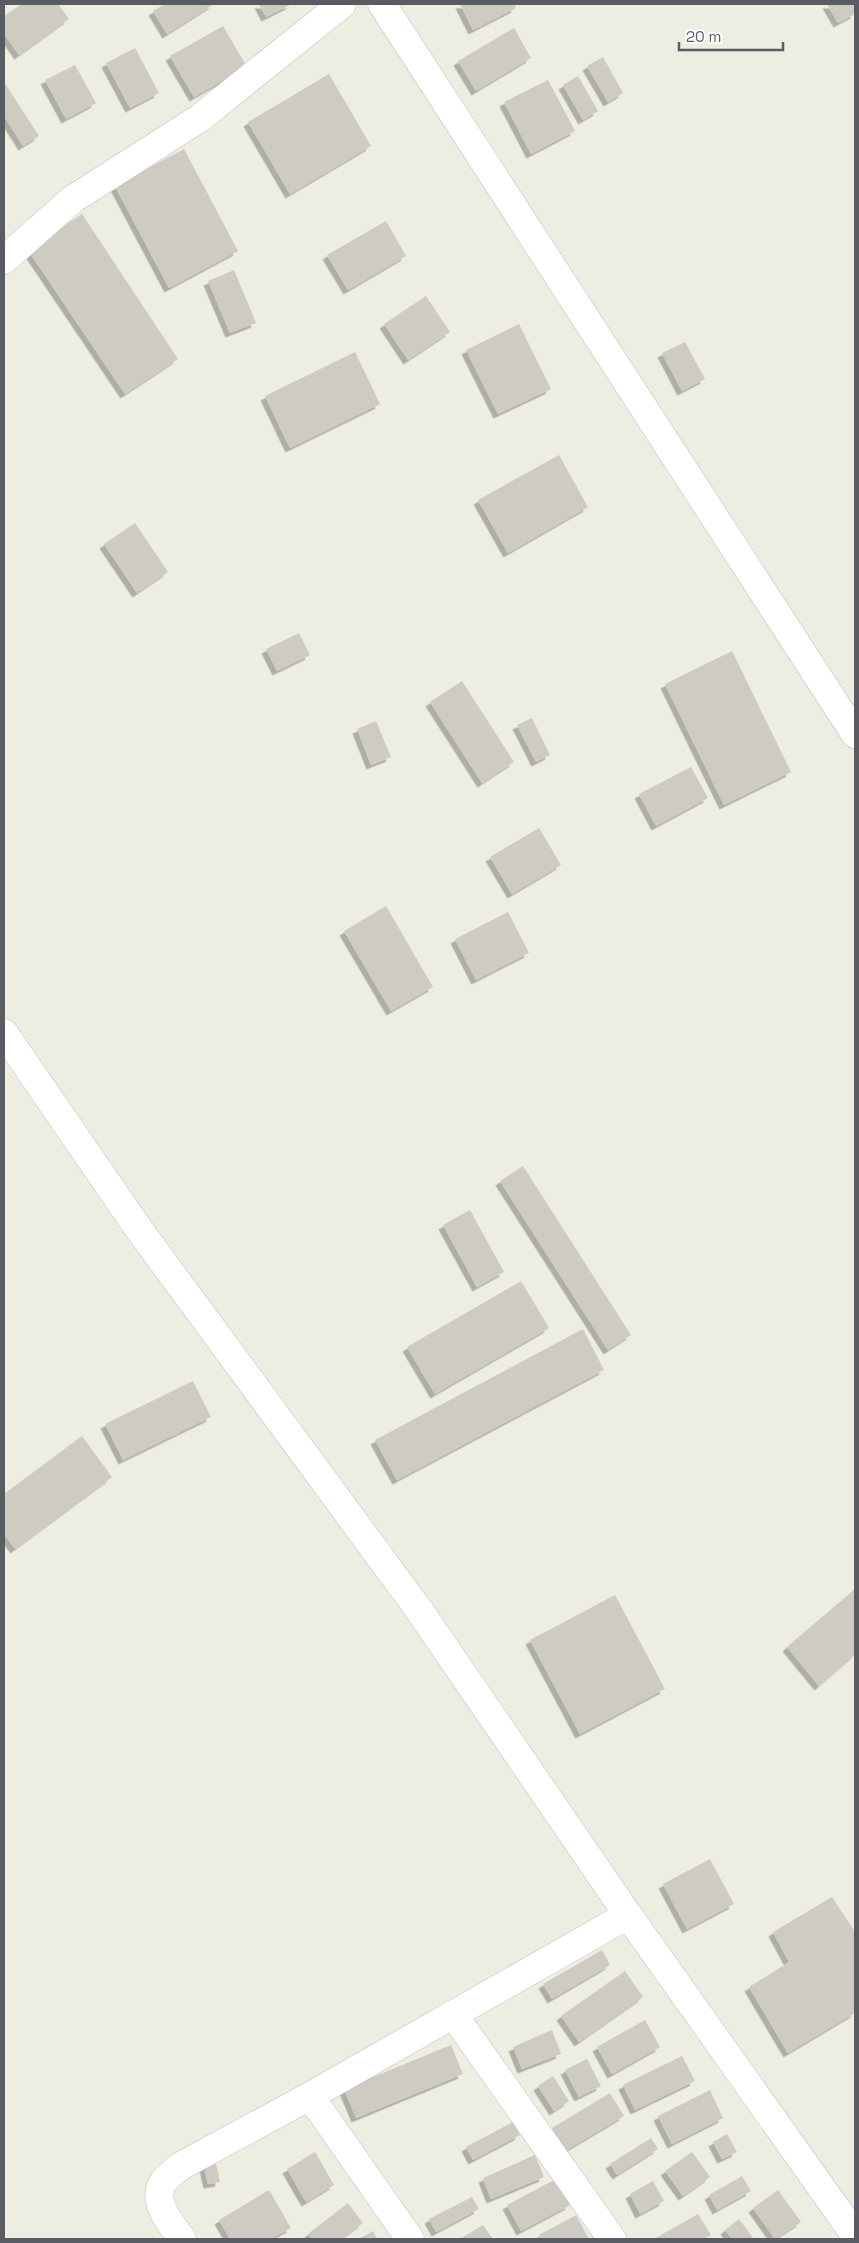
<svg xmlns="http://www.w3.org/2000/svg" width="859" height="2243" viewBox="0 0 859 2243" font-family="'Space Grotesk',sans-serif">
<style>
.building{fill:#cecbc2;filter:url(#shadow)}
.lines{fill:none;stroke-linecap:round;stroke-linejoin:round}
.street-casing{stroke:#bbbec4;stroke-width:29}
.street{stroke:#fff;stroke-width:28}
</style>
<defs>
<filter id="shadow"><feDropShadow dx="-4.5" dy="4.5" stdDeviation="0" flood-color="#0004"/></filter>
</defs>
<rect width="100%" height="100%" fill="#eeede1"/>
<g class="building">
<polygon points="22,4 58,4 69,19 19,55 4,34 4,16"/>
<polygon points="165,4 214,4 167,34 153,11"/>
<polygon points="259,4 292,4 266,17"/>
<polygon points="460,4 514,4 516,8 473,30"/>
<polygon points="827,4 855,4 855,14 838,23"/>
<polygon points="223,26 247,67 194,97 170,56"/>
<polygon points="514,28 531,58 476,91 458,61"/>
<polygon points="135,48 159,93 130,108 106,63"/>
<polygon points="603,57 623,93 608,102 587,66"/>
<polygon points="75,65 96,103 66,119 45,80"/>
<polygon points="329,74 371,146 290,194 248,122"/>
<polygon points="578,76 598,111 583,120 563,85"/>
<polygon points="548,80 575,131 531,154 504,102"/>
<polygon points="6,85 39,136 23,146 4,116 4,87"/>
<polygon points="184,149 238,251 169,288 115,186"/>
<polygon points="82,214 178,359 125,394 28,250"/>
<polygon points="386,221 406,256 348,290 327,255"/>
<polygon points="234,270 256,323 230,333 208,281"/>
<polygon points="426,296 450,332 408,360 384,324"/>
<polygon points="519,324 551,389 498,414 466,350"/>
<polygon points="685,342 705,379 682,391 662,353"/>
<polygon points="355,352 380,404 290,448 265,396"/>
<polygon points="559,455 588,507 508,553 478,500"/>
<polygon points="135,523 168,572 137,593 104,544"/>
<polygon points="299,633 310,655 277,671 266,649"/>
<polygon points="732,651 791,772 724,805 665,684"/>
<polygon points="462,681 514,762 482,783 430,702"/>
<polygon points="532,718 550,755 536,762 517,725"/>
<polygon points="376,721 391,757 371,765 357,729"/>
<polygon points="691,767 708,798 656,826 639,794"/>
<polygon points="539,828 561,865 512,894 490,857"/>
<polygon points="386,906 433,987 391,1011 344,931"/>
<polygon points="508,912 529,953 476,980 455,939"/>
<polygon points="523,1166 631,1335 608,1350 500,1181"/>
<polygon points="470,1210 504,1272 477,1287 443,1225"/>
<polygon points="521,1281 549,1328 435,1394 407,1347"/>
<polygon points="583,1329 604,1370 397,1480 375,1440"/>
<polygon points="193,1381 211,1417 123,1460 105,1424"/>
<polygon points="82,1436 112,1477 15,1549 4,1534 4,1494"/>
<polygon points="855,1589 855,1655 819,1686 787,1647"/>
<polygon points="615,1595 665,1689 580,1734 530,1640"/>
<polygon points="710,1859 734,1904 687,1929 663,1884"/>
<polygon points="832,1897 855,1932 855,2013 788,2053 749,1987 789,1962 773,1932"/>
<polygon points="602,1950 610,1965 552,1999 543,1984"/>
<polygon points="625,1971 643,1997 579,2042 561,2016"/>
<polygon points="645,2020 660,2047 612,2074 597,2047"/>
<polygon points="552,2030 561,2054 522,2069 513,2047"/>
<polygon points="451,2045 463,2074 356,2118 344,2089"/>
<polygon points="682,2056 695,2081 635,2110 623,2085"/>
<polygon points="587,2059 601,2086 579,2097 565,2070"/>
<polygon points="553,2076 569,2101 554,2111 538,2086"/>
<polygon points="710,2090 723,2118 672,2144 658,2116"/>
<polygon points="610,2093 624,2116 565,2151 552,2128"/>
<polygon points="513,2122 520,2135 473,2160 466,2147"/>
<polygon points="727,2134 737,2152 722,2159 713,2142"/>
<polygon points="651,2138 658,2149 617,2175 610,2164"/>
<polygon points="315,2152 334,2185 306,2202 287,2169"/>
<polygon points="692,2152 710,2177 683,2196 665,2171"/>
<polygon points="535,2155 544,2177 491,2199 483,2178"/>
<polygon points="215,2159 220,2182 208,2184 203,2162"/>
<polygon points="742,2176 751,2191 717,2210 709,2195"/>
<polygon points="556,2179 570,2205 521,2231 507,2205"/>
<polygon points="653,2181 664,2201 640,2214 630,2194"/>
<polygon points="269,2190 291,2228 271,2239 230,2239 219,2220"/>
<polygon points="778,2190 801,2222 775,2239 753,2208"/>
<polygon points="472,2197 479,2209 436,2232 429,2219"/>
<polygon points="348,2203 363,2223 341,2239 312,2239 308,2234"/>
<polygon points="698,2214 711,2235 704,2239 654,2239"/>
<polygon points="576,2215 589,2239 541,2239 539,2235"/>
<polygon points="739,2219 754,2239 732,2239 725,2230"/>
<polygon points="483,2225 493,2239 460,2239"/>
<polygon points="373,2231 377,2239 358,2239"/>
</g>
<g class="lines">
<defs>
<g id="street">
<polyline points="382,4 855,734"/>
<polyline points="4,260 73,199 200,118 342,4"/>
<polyline points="4,1033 138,1228 419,1610 628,1915 855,2235"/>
<polyline points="453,2014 612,2239"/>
<polyline points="310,2096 410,2239"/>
<path d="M182 2239C171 2224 150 2201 164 2181 168 2176 174 2172 179 2167L310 2096 628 1915"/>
</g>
</defs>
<use href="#street" class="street-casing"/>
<use href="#street" class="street"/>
</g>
<rect width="859" height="2243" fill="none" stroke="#595d63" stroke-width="10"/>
<path d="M679 42v8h104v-8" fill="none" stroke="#595d63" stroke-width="2.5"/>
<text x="686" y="42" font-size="15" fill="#595d63" stroke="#ffffff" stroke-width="4" paint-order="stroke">20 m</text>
</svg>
